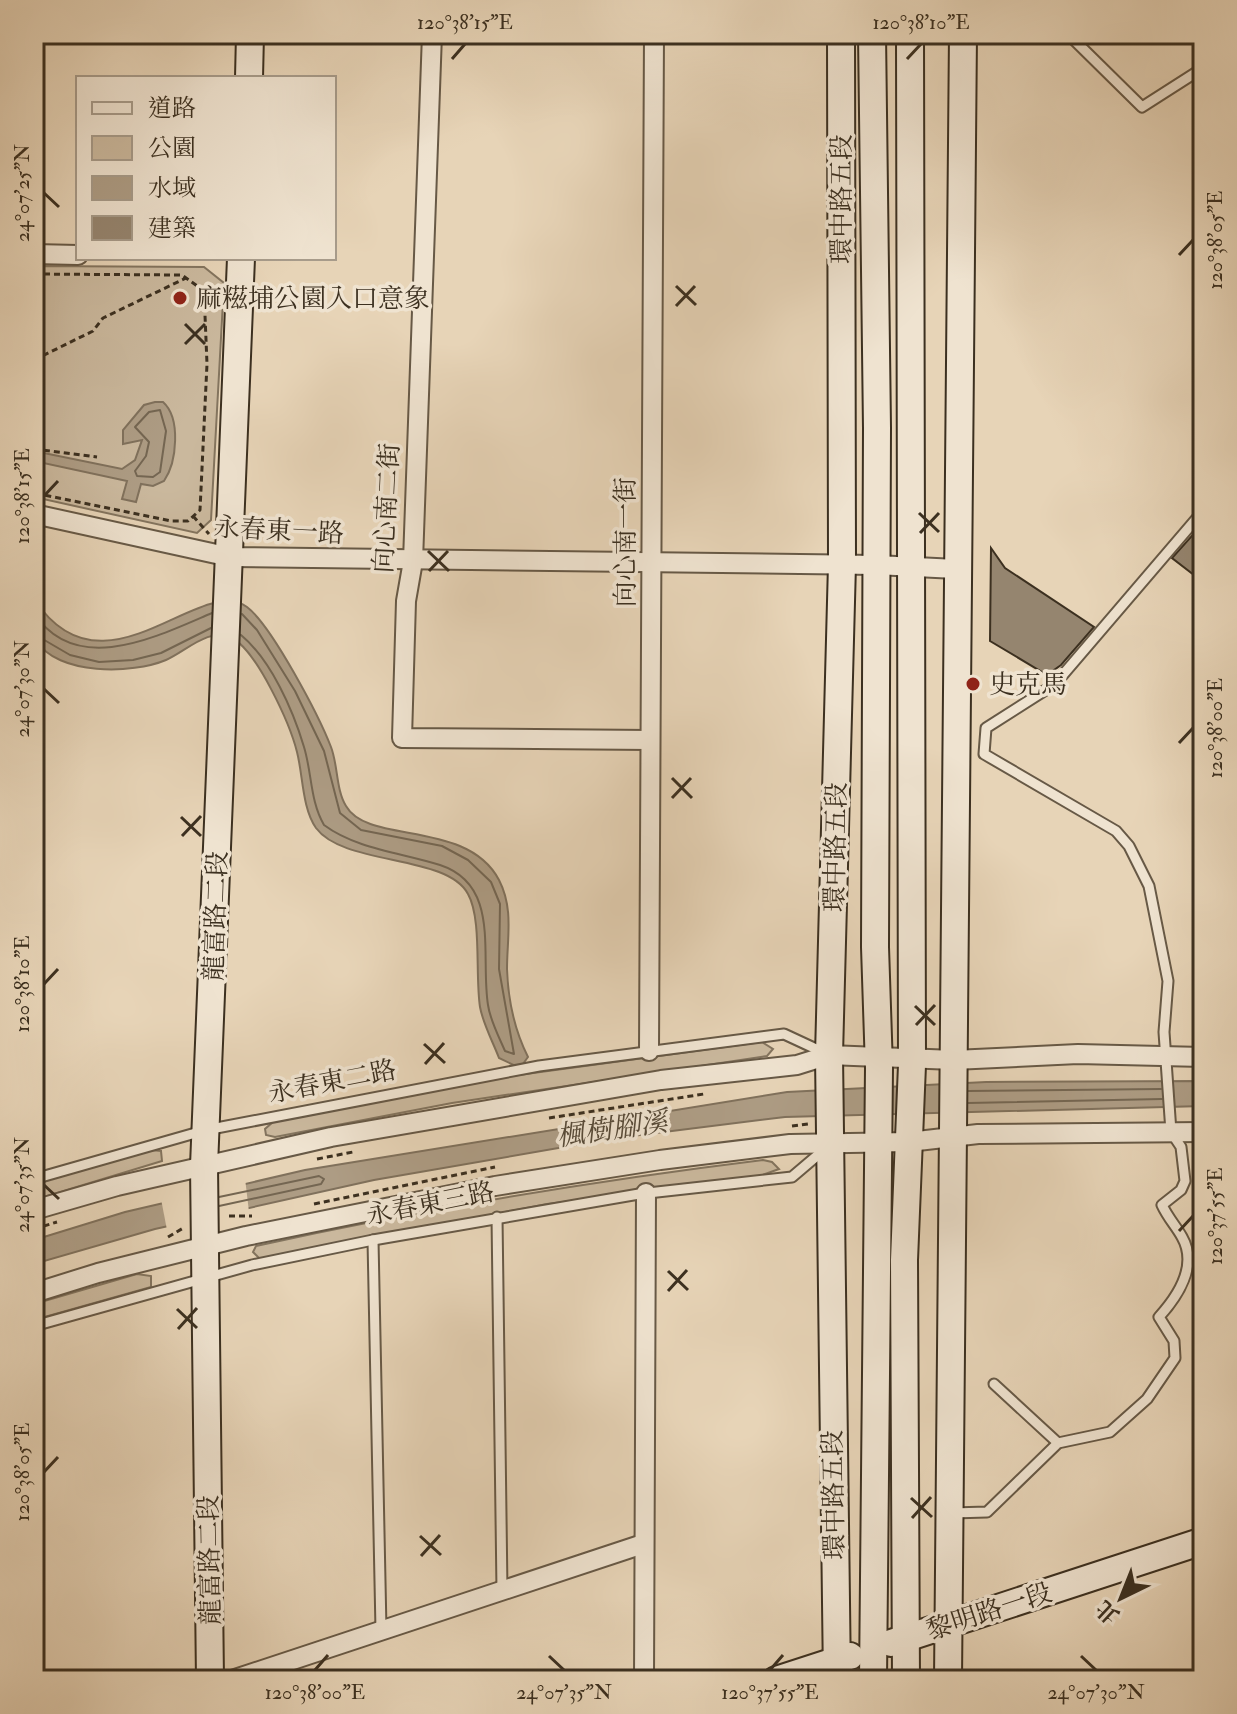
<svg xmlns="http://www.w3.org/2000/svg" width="1237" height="1714" viewBox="0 0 1237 1714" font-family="'IM FELL Double Pica','Noto Serif TC',serif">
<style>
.green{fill:#cab89d;stroke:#83745e;stroke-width:2}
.water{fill:#ad9c84;stroke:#80715c;stroke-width:2}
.pier{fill:#e7d4b7}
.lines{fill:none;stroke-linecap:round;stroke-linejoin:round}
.shore{stroke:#746652;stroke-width:2}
.building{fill:#95856f;stroke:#3c3020;stroke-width:2}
.lane-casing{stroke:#675946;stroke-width:13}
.street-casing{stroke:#675946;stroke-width:22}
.secondary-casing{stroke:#3c3020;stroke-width:30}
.path{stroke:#3c3020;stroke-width:3;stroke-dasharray:6 4;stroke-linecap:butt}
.lane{stroke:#efe3d0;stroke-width:9}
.street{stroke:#efe3d0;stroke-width:18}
.secondary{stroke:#efe3d0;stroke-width:26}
.ticks{fill:none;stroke:#3c3020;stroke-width:3}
.poi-dot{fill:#8f2418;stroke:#efe3d0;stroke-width:3}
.labels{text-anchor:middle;stroke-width:7;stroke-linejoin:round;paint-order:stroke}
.street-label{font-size:26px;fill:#3c3020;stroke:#efe3d0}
.poi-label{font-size:26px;fill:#3c3020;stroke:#efe3d0;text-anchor:start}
.water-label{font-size:28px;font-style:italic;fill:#584b39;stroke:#efe3d0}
.neatline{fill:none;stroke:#3c3020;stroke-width:3}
.ticks-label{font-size:20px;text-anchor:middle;fill:#3c3020}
</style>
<rect width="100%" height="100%" fill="#e7d4b7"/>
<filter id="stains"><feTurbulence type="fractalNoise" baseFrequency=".0025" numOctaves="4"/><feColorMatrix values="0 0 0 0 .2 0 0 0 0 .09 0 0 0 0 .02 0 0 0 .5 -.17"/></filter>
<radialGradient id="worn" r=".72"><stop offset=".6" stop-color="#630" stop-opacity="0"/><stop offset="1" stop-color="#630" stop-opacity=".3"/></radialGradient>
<g class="green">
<polygon points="34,266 204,267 224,283 211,520 197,533 34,497"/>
<polygon points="762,1042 773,1049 767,1056 452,1103 275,1137 266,1135 265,1129 273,1122 511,1076"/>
<polygon points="151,1150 161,1151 162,1161 34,1200 34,1184 80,1167"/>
<path d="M763 1160 772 1162 779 1169 757 1177 547 1204 260 1259 253 1252 256 1246C424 1209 592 1181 763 1160Z"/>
<polygon points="137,1274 151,1276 151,1287 34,1320 34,1304"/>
</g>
<g class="water">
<path d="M155 402H163C181 418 177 462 164 481L153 486 141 484 136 502 122 499 127 481 34 461V451L122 469 135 460 142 440 123 444V430L144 405Z"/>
<path d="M34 599C104 705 200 572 247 607 272 626 319 716 331 747 338 765 336 790 346 806 368 845 467 819 499 880 514 909 507 938 507 969 508 999 515 1031 528 1057L520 1068 499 1058C493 1042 483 1024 480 1007 475 975 482 919 468 894 447 854 344 866 316 828 302 808 303 775 297 752 290 724 257 651 232 638 210 626 185 652 166 660 133 674 57 676 36 640 30 631 34 610 34 599Z"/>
<polygon points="1203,1081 1203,1106 785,1117 616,1138 374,1180 155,1229 34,1264 34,1240 125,1212 305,1170 787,1092 986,1082"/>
</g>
<polygon class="pier" points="245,1178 249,1212 167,1230 161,1199"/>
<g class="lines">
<g class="shore">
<polygon points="160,410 166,431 160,472 153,477 137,476 135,471 146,456 149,442 135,427 149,412"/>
<path d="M34 613C76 678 158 636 212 613"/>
<polyline points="34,634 70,655 99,662 133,660 161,653 211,628"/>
<path d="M241 635C271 660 293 710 304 747 312 773 310 801 324 825 356 849 403 853 440 865 501 885 480 955 488 1005 490 1020 499 1037 505 1051L514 1054 499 969 500 904 491 882 468 860 442 846 361 830 340 813 324 751 295 691 257 630 242 614"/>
<polyline points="968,1091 1161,1089"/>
<polyline points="968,1103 1162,1099"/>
<polyline points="219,1197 319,1176 324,1179 321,1184 219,1206"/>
</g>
</g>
<g class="building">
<polygon points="1198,529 1203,533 1203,582 1172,558"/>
<polygon points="991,548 1005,568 1094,627 1061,665 1047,675 990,641"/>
</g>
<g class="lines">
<defs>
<g id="lane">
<polyline points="1068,34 1142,107 1203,68"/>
<polyline points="34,1179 206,1130 539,1066 784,1034 827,1054"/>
<polyline points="497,1217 502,1590"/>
<polyline points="373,1240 381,1630"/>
<polyline points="34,1326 252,1265 373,1240 639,1194 792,1177 825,1149"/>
<polyline points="994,1384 1058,1443"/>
<path d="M952 1513 987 1512 1058 1443 1110 1432 1147 1399 1175 1358 1174 1341 1159 1317C1178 1296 1198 1265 1182 1237 1176 1226 1168 1218 1162 1205L1181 1190 1185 1181 1181 1147 1171 1132 1164 1032 1168 981 1149 886 1129 846 1116 831 984 754 986 728 1055 684 1203 511"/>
</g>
<g id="street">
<polyline points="432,34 413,561 406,601 402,738 650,740"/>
<polyline points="663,34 861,34"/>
<polyline points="34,254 78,255"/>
<polyline points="34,514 230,557 876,565 956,569"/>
<polyline points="649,1051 654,34"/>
<polyline points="34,1210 117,1186 331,1137 661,1080 797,1065 829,1055 954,1060 1078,1054 1203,1057"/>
<polyline points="34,1293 98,1273 246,1236 495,1186 660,1160 790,1144 909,1142 978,1134 1203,1132"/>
<polyline points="232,1680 643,1544"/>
<polyline points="644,1680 646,1193"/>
</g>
<g id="secondary">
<polyline points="872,34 877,428 875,947 879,1068 873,1680"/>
<polyline points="249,78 250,34"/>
<polyline points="891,1643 1203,1541"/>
<polyline points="210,1680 204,1166 241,258"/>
<polyline points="776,1680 850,1656"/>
<polyline points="837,1680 829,1055 842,564 841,34"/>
<polyline points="906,1680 904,1260 912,1065 910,34"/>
<polyline points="948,1680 963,34"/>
</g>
</defs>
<use href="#lane" class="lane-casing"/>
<use href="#street" class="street-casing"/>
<use href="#secondary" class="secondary-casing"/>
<g class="path">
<polyline points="34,274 182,275 204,291 207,364 200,510 188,521 171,521 34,493"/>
<polyline points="34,360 93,331 103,318 186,278"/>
<polyline points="34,449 97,457"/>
<polyline points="193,516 209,534"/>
<polyline points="549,1118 704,1094"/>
<polyline points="792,1126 808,1124"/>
<polyline points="317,1159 353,1152"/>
<polyline points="314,1204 495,1167"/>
<polyline points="229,1216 252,1216"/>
<polyline points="34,1229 57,1222"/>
<polyline points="168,1237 185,1227"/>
</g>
<use href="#lane" class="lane"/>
<use href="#street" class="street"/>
<use href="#secondary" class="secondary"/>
</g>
<path class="ticks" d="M452 59 465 44M907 59 921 44M44 193 59 207M1179 255 1193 240M676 286 696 305M676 306 695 286M185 324 205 344M185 344 205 324M44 496 58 481M919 513 939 532M920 533 939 513M428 551 449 571M429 571 448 551M44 689 59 703M1179 743 1193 728M672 778 692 798M672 798 691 778M181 817 201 836M182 836 201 816M44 984 58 969M915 1006 935 1025M916 1025 935 1005M424 1044 445 1063M425 1064 444 1043M44 1185 59 1199M1179 1231 1193 1216M668 1271 688 1290M668 1291 687 1270M177 1309 197 1328M178 1329 197 1308M44 1472 58 1457M911 1498 932 1517M912 1518 931 1497M420 1536 441 1555M421 1556 440 1535M549 1656 564 1670M1081 1656 1096 1670M315 1670 328 1655M770 1670 783 1655"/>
<g class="poi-dot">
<circle cx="180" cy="298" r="8"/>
<circle cx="973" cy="684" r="8"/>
</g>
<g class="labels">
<g class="street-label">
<text transform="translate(841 199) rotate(-90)" y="9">環中路五段</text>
<text transform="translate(386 508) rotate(-87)" y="9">向心南二街</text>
<text transform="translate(279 530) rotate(3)" y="9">永春東一路</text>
<text transform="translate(625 542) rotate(-90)" y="9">向心南一街</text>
<text transform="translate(835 847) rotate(-89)" y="9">環中路五段</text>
<text transform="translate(215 916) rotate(-88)" y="9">龍富路二段</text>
<text transform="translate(332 1081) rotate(-11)" y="9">永春東二路</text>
<text transform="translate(430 1203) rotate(-11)" y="9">永春東三路</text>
<text transform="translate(833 1495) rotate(-91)" y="9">環中路五段</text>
<text transform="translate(209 1560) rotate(-91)" y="9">龍富路二段</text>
<text transform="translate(989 1611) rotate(-18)" y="9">黎明路一段</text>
</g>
<g class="poi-label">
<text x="196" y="307">麻糍埔公園入口意象</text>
<text x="989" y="693">史克馬</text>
</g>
<g class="water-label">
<text transform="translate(612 1128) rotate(-8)" y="10">楓樹腳溪</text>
</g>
</g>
<rect width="1237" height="1714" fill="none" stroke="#e7d4b7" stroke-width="88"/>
<rect x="76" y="76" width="260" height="184" fill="#efe3d0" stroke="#a79b8a" stroke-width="2"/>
<rect x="92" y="102" width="40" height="12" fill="#efe3d0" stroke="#a79b8a" stroke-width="2"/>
<text x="148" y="116" font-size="24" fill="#3c3020">道路</text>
<rect x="92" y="136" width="40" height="24" fill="#cab89d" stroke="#a79b8a" stroke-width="2"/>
<text x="148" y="156" font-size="24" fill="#3c3020">公園</text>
<rect x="92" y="176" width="40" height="24" fill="#ad9c84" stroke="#a79b8a" stroke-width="2"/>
<text x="148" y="196" font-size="24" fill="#3c3020">水域</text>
<rect x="92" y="216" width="40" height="24" fill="#95856f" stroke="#a79b8a" stroke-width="2"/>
<text x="148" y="236" font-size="24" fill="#3c3020">建築</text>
<g transform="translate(1121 1598) rotate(223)" stroke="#efe3d0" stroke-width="6" paint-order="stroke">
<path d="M0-6L14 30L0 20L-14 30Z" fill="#3c3020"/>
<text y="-12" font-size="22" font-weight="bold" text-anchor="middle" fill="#3c3020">北</text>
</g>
<rect x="44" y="44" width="1149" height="1626" class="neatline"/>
<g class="ticks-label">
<text x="465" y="29">120°38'15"E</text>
<text x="921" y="29">120°38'10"E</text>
<text transform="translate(22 193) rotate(-90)" y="7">24°07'25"N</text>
<text transform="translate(1215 240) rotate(-90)" y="7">120°38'05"E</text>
<text transform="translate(22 496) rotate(-90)" y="7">120°38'15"E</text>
<text transform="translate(22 689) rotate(-90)" y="7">24°07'30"N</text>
<text transform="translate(1215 728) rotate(-90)" y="7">120°38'00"E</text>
<text transform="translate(22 984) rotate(-90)" y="7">120°38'10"E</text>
<text transform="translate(22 1185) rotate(-90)" y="7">24°07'35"N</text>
<text transform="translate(1215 1216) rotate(-90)" y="7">120°37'55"E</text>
<text transform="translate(22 1472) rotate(-90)" y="7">120°38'05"E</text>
<text x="315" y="1699">120°38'00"E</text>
<text x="564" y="1699">24°07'35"N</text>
<text x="770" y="1699">120°37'55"E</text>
<text x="1096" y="1699">24°07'30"N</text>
</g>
<rect width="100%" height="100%" filter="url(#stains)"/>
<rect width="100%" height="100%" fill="url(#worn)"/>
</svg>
